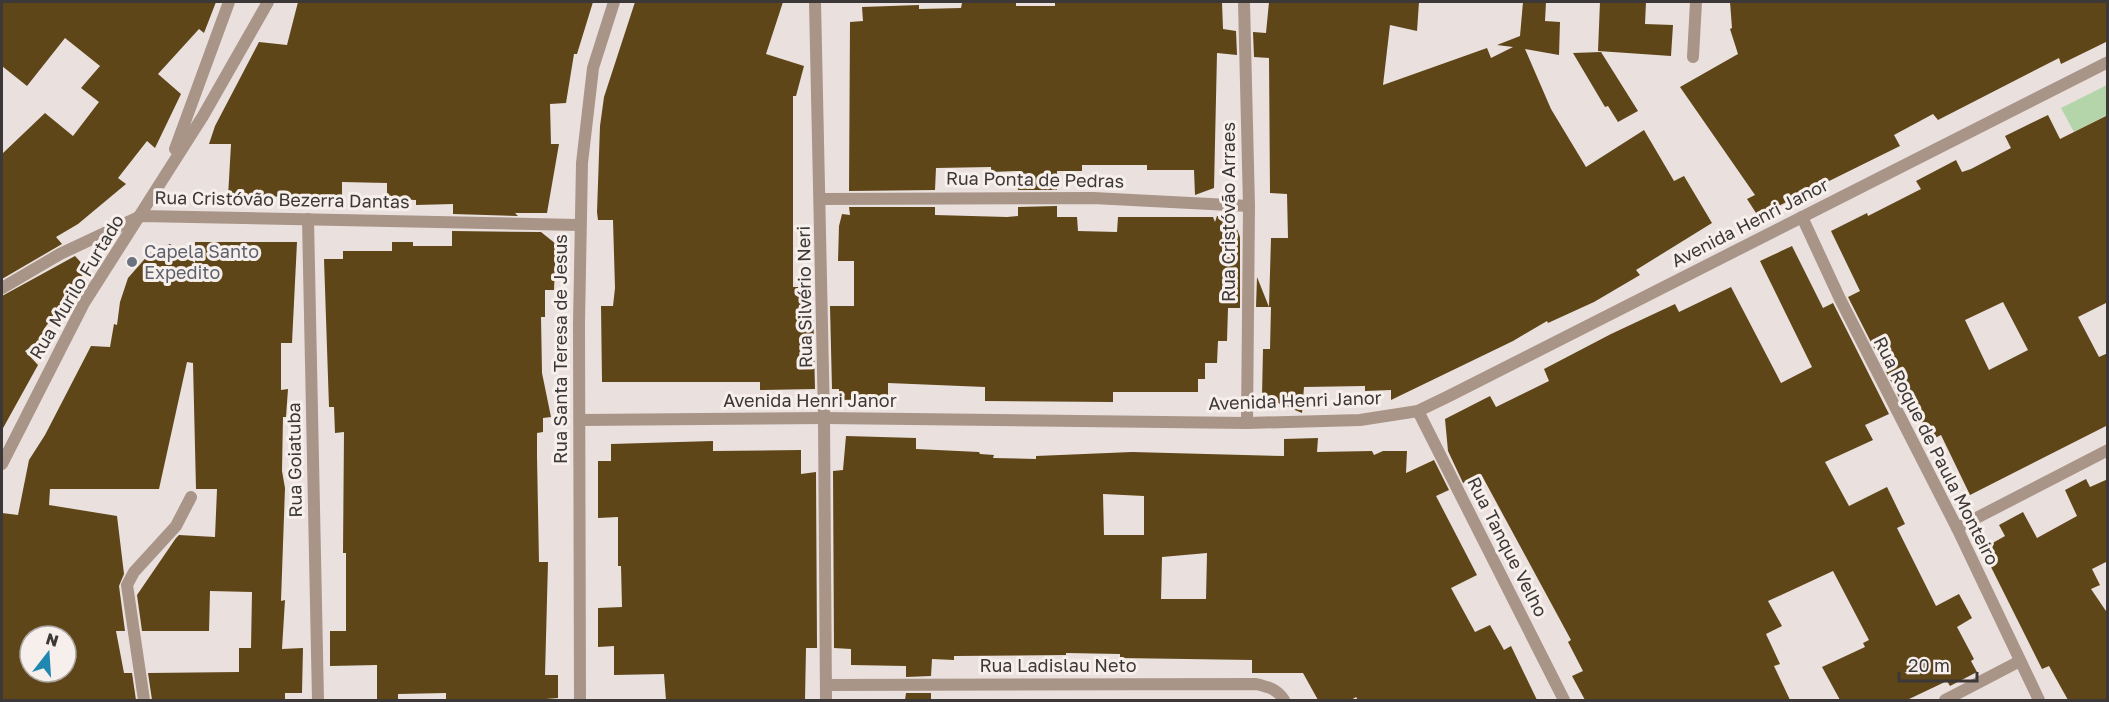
<svg xmlns="http://www.w3.org/2000/svg" width="2109" height="702" viewBox="0 0 2109 702" font-family="'Golos Text',sans-serif">
<style>
.green{fill:#b4d5aa}
.building{fill:#5f4619;fill-rule:evenodd}
.lines{fill:none;stroke-linecap:round;stroke-linejoin:round}
.minor{stroke:#a99488;stroke-width:12}
.worship-dot{fill:#6b7280;stroke:#f7efeb;stroke-width:2}
.labels{text-anchor:middle;stroke-width:6;stroke-linejoin:round;paint-order:stroke}
.street-label{font-size:18px;fill:#3c3837;stroke:#f7efeb}
.worship-label{font-size:18px;fill:#5b616d;stroke:#f7efeb;text-anchor:start}
</style>
<rect width="100%" height="100%" fill="#eae1de"/>
<polygon class="green" points="2107,85 2107,115 2074,132 2061,108"/>
<g class="building">
<polygon points="2,2 216,2 204,33 199,29 158,74 181,94 155,148 147,141 118,178 126,184 78,224 56,237 62,244 2,279 2,154 45,113 73,136 99,102 81,88 100,66 65,38 27,86 2,66"/>
<polygon points="298,2 593,2 577,54 574,54 566,103 550,104 551,144 559,144 547,213 515,213 518,216 453,214 453,204 416,205 416,200 387,199 387,183 342,182 342,196 228,197 231,144 209,144 215,126 259,42 287,45"/>
<polygon points="635,2 783,2 766,54 804,66 796,96 793,96 793,287 806,287 806,306 813,306 815,389 760,390 760,382 602,382 601,306 613,306 615,288 613,220 598,220 597,212 600,126 604,97"/>
<polygon points="990,2 1016,2 1016,6 1055,6 1055,2 1222,2 1223,29 1236,31 1237,55 1217,53 1214,188 1195,195 1194,170 1147,170 1147,165 1082,165 1082,171 1057,171 1057,190 1018,190 1017,171 991,172 991,167 936,168 935,190 849,191 850,22 863,21 862,7 919,5 919,9 961,8 962,3"/>
<polygon points="1269,2 1419,2 1417,31 1390,25 1383,85 1487,48 1491,58 1513,47 1497,45 1520,36 1523,2 1546,2 1545,21 1560,22 1559,55 1525,49 1551,109 1586,167 1644,130 1674,181 1684,176 1712,223 1636,270 1640,275 1594,302 1548,323 1547,321 1513,341 1391,400 1391,390 1365,391 1365,386 1304,387 1302,413 1262,396 1263,349 1270,349 1271,307 1256,307 1257,277 1269,307 1271,238 1288,238 1287,194 1270,193 1269,58 1254,57 1253,32 1266,33"/>
<polygon points="1600,2 1646,2 1645,24 1673,25 1671,56 1598,51"/>
<polygon points="1730,2 2108,2 2108,41 2061,64 2059,58 1938,120 1933,114 1894,135 1900,146 1758,216 1747,199 1755,195 1680,87 1738,54 1730,29 1732,28"/>
<polygon points="1601,52 1638,111 1618,122 1608,106 1605,107 1573,53"/>
<path d="M2048 115 2060 139 2108 115V302L2078 317 2099 357 2108 353V425L1970 495 1941 435 1931 440 1912 403 1904 407 1848 297 1860 291 1831 231 1867 213 1868 216 1921 189 1916 181 1956 160 1962 172 1971 169 2011 148 2005 136ZM2003 302 2028 350 1989 370 1965 320Z"/>
<polygon points="1057,206 1057,217 1077,217 1078,231 1117,232 1118,217 1213,217 1215,222 1217,216 1232,216 1240,237 1240,308 1228,308 1227,341 1218,341 1217,363 1205,363 1205,379 1198,379 1198,392 1113,392 1113,402 985,401 985,387 888,383 888,399 839,400 839,389 832,389 830,306 854,306 854,261 838,261 839,226 842,214 850,215 849,207 935,207 935,215 1007,217 1018,216 1018,207"/>
<polygon points="452,231 541,232 556,244 554,290 545,290 545,317 541,317 542,373 551,417 543,418 543,432 537,433 537,456 539,562 548,562 545,675 558,675 558,698 534,700 446,700 446,693 398,694 398,700 377,700 377,665 330,666 330,631 346,631 346,553 343,553 344,432 335,433 334,407 329,407 324,259 343,259 343,251 392,251 392,242 413,242 413,246 452,246"/>
<path d="M195 242H297L292 343H281V390L288 389 286 417H283L282 471 285 488 281 601 285 600 282 649 303 648 302 693H285V700H152L148 673 239 672V648H251L252 592 210 591 209 631H142L137 595 176 538 179 535 215 537 217 489H196L193 363 187 362 159 489H50L49 505 117 516 124 574 119 586 125 631H116L124 673H132L136 700H2V513L18 515 29 460 45 435 91 346 110 347 114 324 117 325 120 302 128 278 150 253 170 244 195 263ZM30 636H66V672H30Z"/>
<polygon points="1792,246 1823,308 1833,303 1889,414 1865,425 1873,440 1825,462 1849,506 1887,487 1905,524 1897,528 1936,606 1959,594 1972,618 1957,627 1974,659 1971,661 1977,672 1950,686 1947,681 1907,700 1840,700 1822,667 1865,647 1863,643 1869,640 1833,571 1768,601 1782,626 1766,634 1780,664 1774,666 1790,700 1585,700 1572,676 1583,671 1568,642 1571,640 1481,474 1463,483 1448,451 1445,419 1490,396 1496,407 1549,381 1544,369 1611,334 1675,304 1679,312 1731,287 1781,383 1812,367 1760,261"/>
<polygon points="75,256 87,269 44,329 48,335 25,351 38,365 2,430 2,296"/>
<path d="M846 436 916 438V449L979 452 980 454 994 455 993 458 1036 459V456L1132 452 1284 456V439L1318 438 1317 452 1372 451 1374 455 1383 451H1407L1406 473 1434 460 1449 490 1436 496 1477 575 1451 588 1475 632 1490 625 1504 650 1511 646 1537 700H1358L1356 697 1351 700H1318L1303 673H1252V660L1120 658V654L1066 653V655L954 656V660L932 659 931 676 906 677V666L851 665V649L834 648 833 471 843 470ZM1103 494 1144 496V535H1104ZM1207 553 1206 599H1161L1162 557Z"/>
<polygon points="713,441 713,451 801,450 801,474 816,472 817,648 806,648 805,700 666,700 664,674 614,675 614,646 598,647 598,608 622,607 621,566 618,566 618,517 598,518 598,461 611,461 611,444"/>
<polygon points="2086,479 2090,487 2108,479 2108,561 2092,569 2100,585 2091,589 2108,614 2108,700 2068,700 2049,666 2042,669 1982,549 2005,536 1999,525 2023,512 2037,538 2077,516 2065,490"/>
<polygon points="906,693 931,693 931,700 905,700"/>
</g>
<g class="lines">
<g class="minor">
<polyline points="815,2 824,418 826,700"/>
<polyline points="1244,2 1249,206 1247,423"/>
<polyline points="1693,57 1696,2"/>
<polyline points="175,149 229,2"/>
<polyline points="821,199 1093,198 1249,206"/>
<polyline points="1802,217 1840,299 1957,528 2039,700"/>
<polyline points="308,219 318,700"/>
<polyline points="2,288 60,254 141,216 579,225"/>
<polyline points="1418,411 1564,700"/>
<polyline points="580,420 824,418 1247,423 1360,420 1418,411 1449,396 2108,62"/>
<polyline points="2,464 84,303 203,116 268,2"/>
<polyline points="1957,528 2108,450"/>
<path d="M826 685 1256 684C1269 687 1277 689 1284 700"/>
<polyline points="144,700 127,585 134,572 176,526 191,497"/>
<polyline points="580,700 579,323 582,163 593,68 614,2"/>
<polyline points="1945,700 2020,661"/>
</g>
</g>
<circle class="worship-dot" cx="132" cy="262" r="6"/>
<g class="labels">
<g class="street-label">
<text transform="translate(1035 180) rotate(1)" y="6">Rua Ponta de Pedras</text>
<text transform="translate(282 200) rotate(1)" y="6">Rua Cristóvão Bezerra Dantas</text>
<text transform="translate(1229 212) rotate(-90)" y="6">Rua Cristóvão Arraes</text>
<text transform="translate(1750 223) rotate(-27)" y="6">Avenida Henri Janor</text>
<text transform="translate(77 287) rotate(-59)" y="6">Rua Murilo Furtado</text>
<text transform="translate(805 297) rotate(-91)" y="6">Rua Silvério Neri</text>
<text transform="translate(561 349) rotate(-90)" y="6">Rua Santa Teresa de Jesus</text>
<text x="810" y="407">Avenida Henri Janor</text>
<text transform="translate(1295 401) rotate(-2)" y="6">Avenida Henri Janor</text>
<text transform="translate(1936 451) rotate(63)" y="6">Rua Roque de Paula Monteiro</text>
<text transform="translate(295 460) rotate(-91)" y="6">Rua Goiatuba</text>
<text transform="translate(1507 547) rotate(63)" y="6">Rua Tanque Velho</text>
<text x="1058" y="672">Rua Ladislau Neto</text>
</g>
<g class="worship-label">
<text x="144" y="258">Capela Santo<tspan x="144" dy="21">Expedito</tspan></text>
</g>
</g>
<rect width="2109" height="702" fill="none" stroke="#3c3837" stroke-width="6"/>
<g transform="translate(48 654) rotate(17)"><circle r="28" fill="#f7efeb" stroke="#aca6a3" stroke-width="1.5"/>
<path d="M0-4.5L10 22L0 15L-10 22Z" fill="#2088b0"/>
<text y="-9" font-size="16" font-weight="bold" text-anchor="middle" fill="#3c3837">N</text>
</g>
<path d="M1899 672v9h78v-9" fill="none" stroke="#3c3837" stroke-width="3"/>
<text x="1908" y="672" font-size="18" fill="#3c3837" stroke="#f7efeb" stroke-width="4.5" paint-order="stroke">20 m</text>
</svg>
